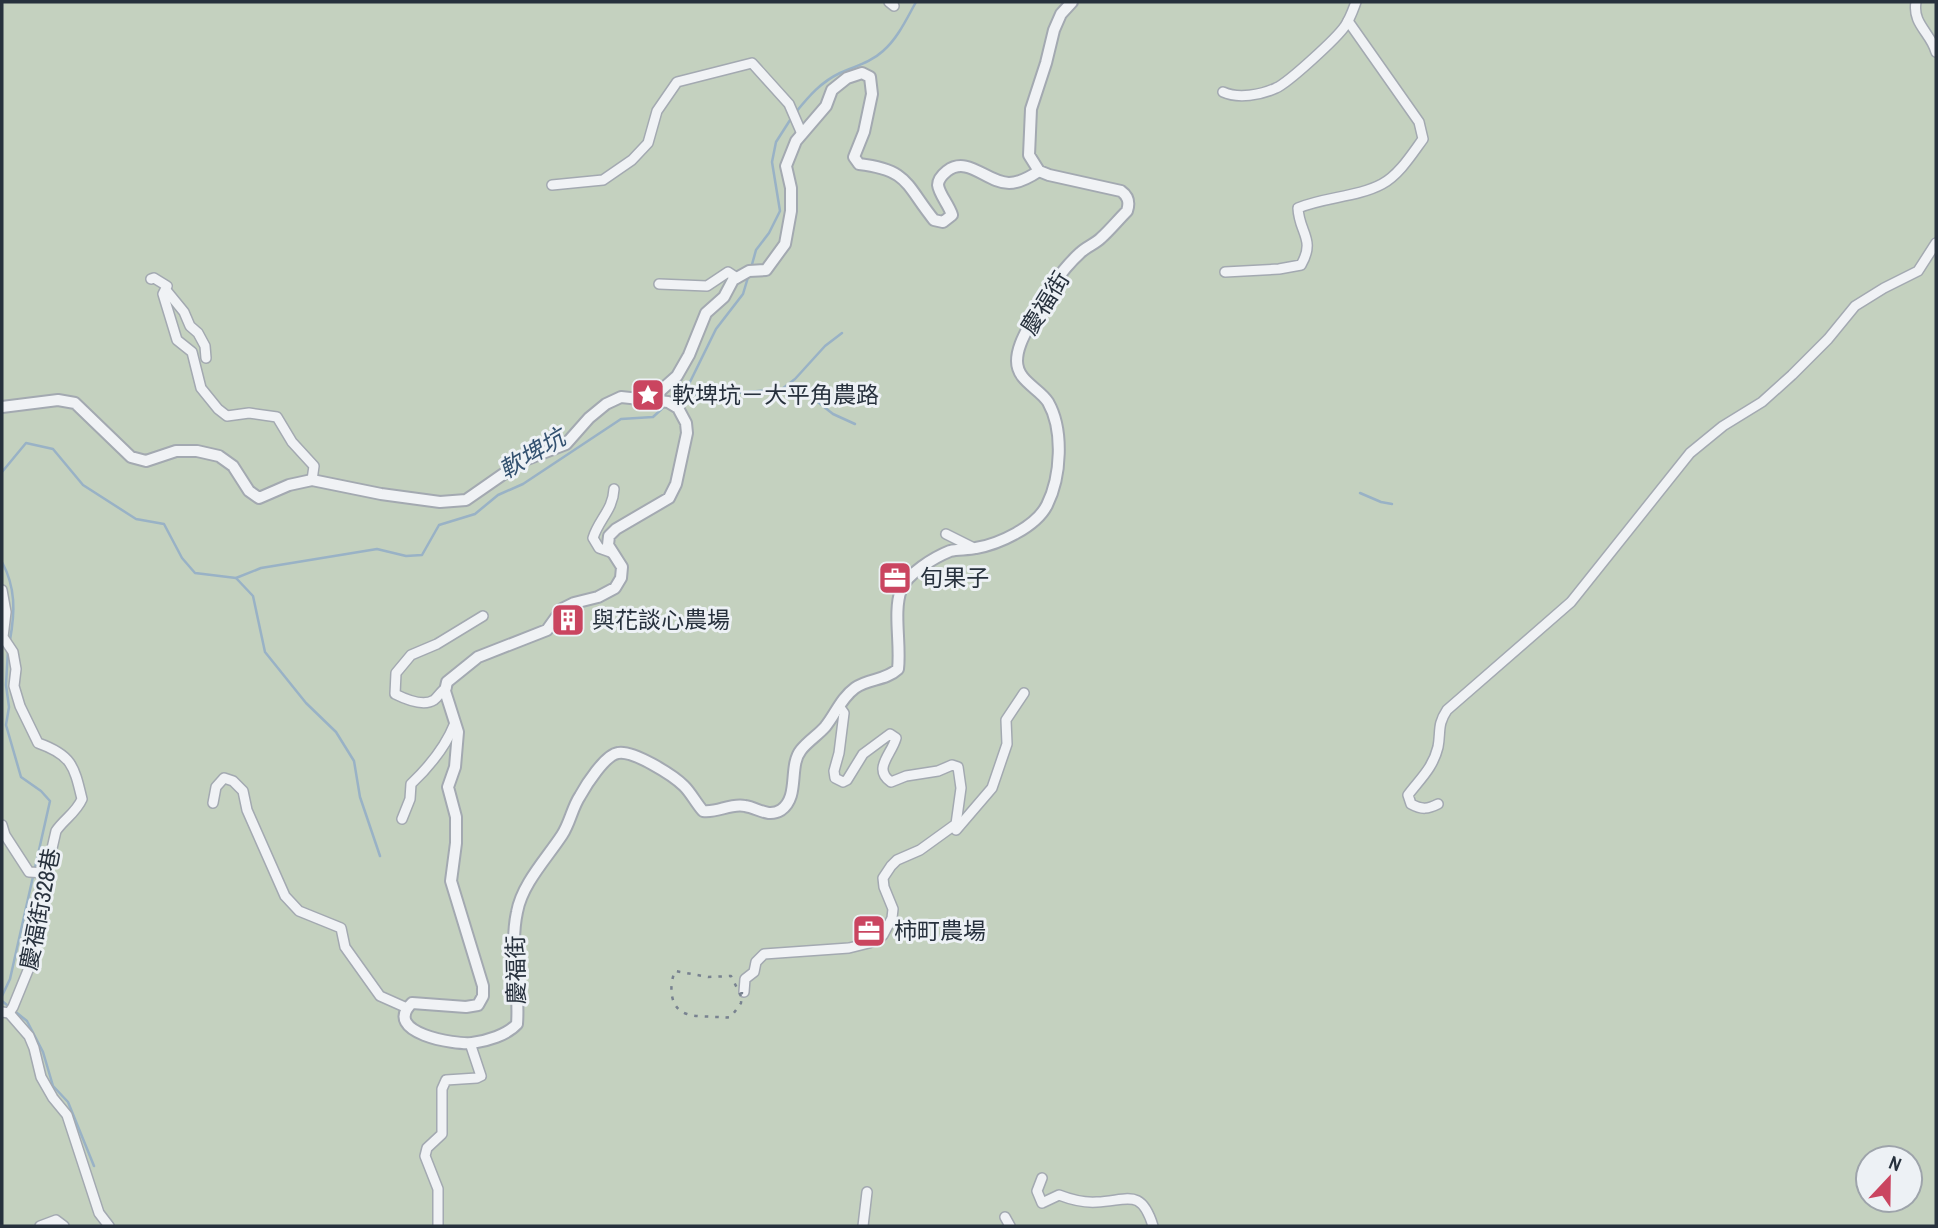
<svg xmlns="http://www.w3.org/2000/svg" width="1938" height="1228" viewBox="0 0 1938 1228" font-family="'Archivo Narrow','Noto Sans TC',sans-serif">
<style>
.green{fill:#c4d1bf;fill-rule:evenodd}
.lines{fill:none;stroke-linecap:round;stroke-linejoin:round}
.stream{stroke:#99b2c6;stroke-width:2.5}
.minor-casing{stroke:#a3a9b1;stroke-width:12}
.tertiary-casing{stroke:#a3a9b1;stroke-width:14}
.minor{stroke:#f0f2f5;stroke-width:9}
.tertiary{stroke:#f0f2f5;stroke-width:10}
.rail{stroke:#788290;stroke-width:2.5;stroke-dasharray:3.5 7;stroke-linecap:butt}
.labels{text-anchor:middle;stroke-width:6;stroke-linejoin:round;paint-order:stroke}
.street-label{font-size:23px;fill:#27313d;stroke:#edf1f5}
.poi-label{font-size:23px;fill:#27313d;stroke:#edf1f5;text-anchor:start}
.water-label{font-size:24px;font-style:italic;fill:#335170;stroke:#edf1f5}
</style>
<rect width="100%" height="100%" fill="#dee2e7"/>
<path class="green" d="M2 2H1936V1226H2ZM1868 1158H1910V1200H1868Z"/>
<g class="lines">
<g class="stream">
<path d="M796 112C809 96 821 82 840 73 855 66 870 63 883 51 898 38 907 18 916 2"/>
<polyline points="751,268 756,250 769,233 780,211 772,162 776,142 792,117"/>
<polyline points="783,390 814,399 833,414 855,424"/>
<polyline points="679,394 713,395 782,389 795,379 825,346 842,333"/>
<polyline points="671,401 689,384 716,329 743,294 749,274"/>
<polyline points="2,472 26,443 53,449 83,485 136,519 164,524 182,558 195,573 236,578 261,568 377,549 406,556 422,555 439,525 475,514 498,495 523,484 621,419 653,417 666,405"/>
<polyline points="1360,493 1381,502 1392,504"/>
<path d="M2 562C16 588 15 612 10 640"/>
<polyline points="236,578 253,596 265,652 306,703 336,732 354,761 360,797 380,856"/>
<polyline points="2,996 10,979 50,801 41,791 21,777 6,725 9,707 6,685 8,650"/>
<polyline points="2,1001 27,1021 43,1052 53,1086 68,1102 94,1166"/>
</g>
<defs>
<g id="minor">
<polyline points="889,2 894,6"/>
<path d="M1916 2C1912 24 1931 33 1936 52"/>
<path d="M1223 92C1238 99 1261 95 1276 88 1288 83 1337 38 1345 26 1350 19 1353 10 1356 2"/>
<polyline points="552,185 603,180 632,160 648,143 657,111 677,82 752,63 789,104 802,134"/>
<path d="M1225 272 1279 269 1301 265C1316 239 1299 233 1298 208 1324 197 1358 197 1382 184 1399 175 1412 154 1423 139L1419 122 1348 21"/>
<polyline points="151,279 154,278 167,286 163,294 177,340 192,352 201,388 218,409 227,416 249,413 277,417 292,442 314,466 312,480"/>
<polyline points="659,284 707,286 728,272 737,278"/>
<polyline points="166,290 184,312 190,326 198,333 205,346 206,358"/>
<polyline points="946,534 974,548"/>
<path d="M613 553 599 548 593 538C599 519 613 510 614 489"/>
<path d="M2 590 6 612 3 637 13 652 16 669 14 686 20 706 38 743C72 755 74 766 82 799 76 813 64 819 56 831L30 944 31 963 13 1007 9 1013 2 1012"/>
<path d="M446 688C441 691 438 697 434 700 423 707 405 699 395 694L396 673 411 655 437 644 483 616"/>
<polyline points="213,803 216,787 224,778 233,781 243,791 247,810 285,896 299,911 341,928 345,947 380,996 407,1008"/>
<path d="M1438 804C1428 809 1422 810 1411 804L1408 795C1420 779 1433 768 1438 747 1441 731 1437 725 1447 710L1571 602 1690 453 1723 426 1762 402 1792 375 1828 339 1855 306 1884 288 1918 271 1936 243"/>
<path d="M402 819 410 799 411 784C429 767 446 746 455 723"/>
<polyline points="2,825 5,835 29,872 46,873"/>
<polyline points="956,830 992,788 1007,744 1006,720 1024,693"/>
<path d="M744 992 745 979 754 972 756 962 764 954 849 948 869 943 878 939 883 935 892 918 893 909 884 887 883 878 891 866 897 860 920 850 956 824 961 788 958 767 952 765 938 771 906 776 891 782C872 769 892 754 896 738L890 734 863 754 847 780 843 782 835 778 834 771 839 753 844 713 839 706"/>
<polyline points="9,1013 29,1036 34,1048 41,1077 53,1098 67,1115 99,1213 109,1226"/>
<path d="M1042 1178 1037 1191 1042 1203 1059 1195C1072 1200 1083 1203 1097 1202 1127 1201 1141 1187 1153 1226"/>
<polyline points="1005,1217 1010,1226"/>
<polyline points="40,1226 56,1220 64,1226"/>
<polyline points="438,1226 438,1189 425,1156 427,1148 442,1134 442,1089 446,1080 477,1078 481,1076 470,1043"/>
<polyline points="863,1226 867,1192"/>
</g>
<g id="tertiary">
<path d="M650 400 677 376 689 355 706 313 724 297 733 280 749 271 766 270 785 244 791 211V188L786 166 796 141 826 106 832 90 847 78 862 73 870 77 872 94 864 132 854 157 859 164C909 170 905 184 934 220L943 222 952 215C949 205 939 194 938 185 938 179 942 175 947 171 968 155 987 183 1009 183 1020 183 1030 177 1039 171"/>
<path d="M2 407 58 400 75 403 131 457 146 461 176 451H197L219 456 233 466 249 491 259 498 289 485 312 480 381 494 440 502 466 500 522 461 566 444 589 418 606 404 621 397 668 402 678 408 686 423 687 433 676 484 669 498 616 529 609 536 608 545 622 567 621 578 615 588 598 597 574 603 562 609 547 630 478 657 447 682 445 691 458 732 455 767 448 787 456 817V843L451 881 483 986V996L478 1005 466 1007 412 1003C381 1033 456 1045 472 1043 487 1041 507 1035 517 1024 520 987 509 949 517 912 522 884 547 858 562 835 570 823 572 808 580 796 586 785 605 755 618 753 633 750 673 775 684 786 691 793 696 803 703 811 718 813 730 803 745 806 758 808 768 818 781 810 800 797 788 766 801 750 808 741 818 735 825 727 835 715 841 698 855 688 869 678 885 681 898 669 901 645 893 611 901 590 906 574 935 557 950 551 958 549 968 550 976 548 999 544 1036 527 1047 505 1061 477 1064 430 1048 402 1039 388 1017 381 1017 361 1017 347 1025 334 1031 322 1045 297 1058 273 1080 253 1086 247 1095 244 1101 238 1110 230 1118 220 1127 211 1130 202 1128 196 1121 191L1049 175 1039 171 1029 155 1031 109 1046 63 1054 30 1061 14 1072 2"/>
</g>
</defs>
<use href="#minor" class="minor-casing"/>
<use href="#tertiary" class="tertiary-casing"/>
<use href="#minor" class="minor"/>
<use href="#tertiary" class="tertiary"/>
<path class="rail" d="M741 996 731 976 708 977 675 971C669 985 669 1009 687 1014 696 1017 706 1016 715 1017 722 1017 725 1018 731 1017L741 1003 742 992"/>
</g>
<defs>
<symbol id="sight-square" viewBox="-11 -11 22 22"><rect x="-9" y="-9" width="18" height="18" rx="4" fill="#ca4560" stroke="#edf1f5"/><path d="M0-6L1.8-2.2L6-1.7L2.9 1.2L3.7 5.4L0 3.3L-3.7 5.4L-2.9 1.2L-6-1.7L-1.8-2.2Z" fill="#fff"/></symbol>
<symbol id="office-square" viewBox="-11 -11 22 22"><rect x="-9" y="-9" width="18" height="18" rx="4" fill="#ca4560" stroke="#edf1f5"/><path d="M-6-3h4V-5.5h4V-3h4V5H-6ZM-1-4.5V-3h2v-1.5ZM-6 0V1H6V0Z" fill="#fff"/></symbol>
<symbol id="building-square" viewBox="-11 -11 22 22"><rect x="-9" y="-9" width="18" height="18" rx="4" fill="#ca4560" stroke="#edf1f5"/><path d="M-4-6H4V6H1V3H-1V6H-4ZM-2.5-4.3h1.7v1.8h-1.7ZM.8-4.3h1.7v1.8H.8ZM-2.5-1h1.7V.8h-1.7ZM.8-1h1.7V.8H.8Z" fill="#fff"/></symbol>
</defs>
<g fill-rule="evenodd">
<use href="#sight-square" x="629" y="376" width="38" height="38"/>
<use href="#office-square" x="876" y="559" width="38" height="38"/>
<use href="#building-square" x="549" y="601" width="38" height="38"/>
<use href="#office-square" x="850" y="912" width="38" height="38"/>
</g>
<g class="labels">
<g class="street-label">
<text transform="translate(1045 303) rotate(-58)" y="8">慶福街</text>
<text transform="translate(40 909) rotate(-79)" y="8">慶福街328巷</text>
<text transform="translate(516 970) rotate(-91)" y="8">慶福街</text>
</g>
<g class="poi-label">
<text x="672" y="403">軟埤坑－大平角農路</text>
<text x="920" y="586">旬果子</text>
<text x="592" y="628">與花談心農場</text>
<text x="894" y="939">柿町農場</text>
</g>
<g class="water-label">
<text transform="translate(532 454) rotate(-31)" y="8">軟埤坑</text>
</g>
</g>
<rect width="1938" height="1228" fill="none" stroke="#27313d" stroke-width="7"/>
<g transform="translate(1889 1179) rotate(22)"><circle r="33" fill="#edf1f5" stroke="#9ea4ab" stroke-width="2"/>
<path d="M0-5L12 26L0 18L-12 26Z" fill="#ca4560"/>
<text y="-10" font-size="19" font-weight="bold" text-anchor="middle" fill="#27313d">N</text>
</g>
</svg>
